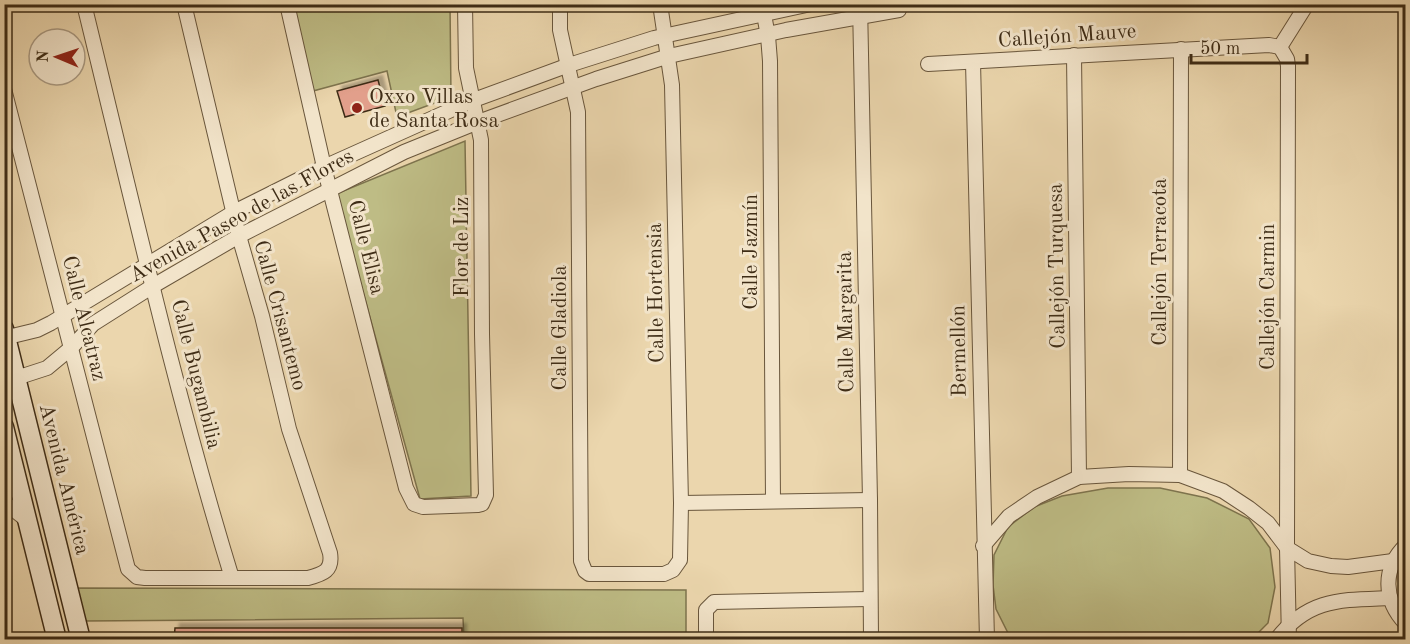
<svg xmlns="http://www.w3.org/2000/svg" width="1410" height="644" viewBox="0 0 1410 644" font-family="'Old Standard TT',serif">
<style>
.green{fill:#bebc85;stroke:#7e744e;stroke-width:1.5}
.building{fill:#e29f8b;stroke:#3e2c16;stroke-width:1.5;filter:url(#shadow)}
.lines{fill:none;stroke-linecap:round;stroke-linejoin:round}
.street-casing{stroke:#69563c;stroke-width:16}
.secondary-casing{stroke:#3e2c16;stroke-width:21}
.street{stroke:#f2e4ca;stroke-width:14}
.secondary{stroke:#f2e4ca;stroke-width:18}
.poi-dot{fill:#8f2418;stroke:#f2e4ca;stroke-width:2}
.labels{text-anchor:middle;stroke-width:6;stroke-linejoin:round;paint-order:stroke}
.street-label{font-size:21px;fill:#3e2c16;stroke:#f2e4ca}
.poi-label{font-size:21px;fill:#3e2c16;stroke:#f2e4ca;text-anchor:start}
</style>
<defs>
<filter id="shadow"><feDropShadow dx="4.5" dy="-4.5" stdDeviation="1.5" flood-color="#0004"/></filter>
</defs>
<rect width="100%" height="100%" fill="#ebd6ad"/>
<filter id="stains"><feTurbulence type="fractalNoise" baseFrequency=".00333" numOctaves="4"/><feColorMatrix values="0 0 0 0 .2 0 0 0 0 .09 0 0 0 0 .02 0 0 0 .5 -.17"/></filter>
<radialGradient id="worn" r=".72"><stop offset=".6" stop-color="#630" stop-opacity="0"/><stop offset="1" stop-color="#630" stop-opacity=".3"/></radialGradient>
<g class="green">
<polygon points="294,5 450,5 451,97 397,117 387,71 313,91"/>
<polygon points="465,141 471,496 420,499 336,194"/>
<polygon points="1108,488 1160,488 1207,498 1249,519 1270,548 1275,587 1268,623 1252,639 1011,639 996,609 993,585 994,555 1008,527 1034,507 1062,496"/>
<polygon points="77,588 686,590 686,639 464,639 463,618 84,621"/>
</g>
<g class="building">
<polygon points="378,80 385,106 345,117 337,91"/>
<polygon points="175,628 462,628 462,640 174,640"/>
</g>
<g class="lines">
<defs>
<g id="street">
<path d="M84 4C131 196 174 389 232 578"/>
<polyline points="287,4 324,167 406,488 414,504 423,507 478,505 482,504 486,495 482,334 481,140 466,68 465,4"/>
<polyline points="560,4 560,30 578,112 581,561 585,571 589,574 664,574 673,570 680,560 681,503 672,85 660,4"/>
<polyline points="762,4 768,36 770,61 773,501"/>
<polyline points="860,4 870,500 871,640"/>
<polyline points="1280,47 1287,59 1288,66 1287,548 1289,640"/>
<polyline points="1280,47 1307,4"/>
<polyline points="1074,55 1079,477"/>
<polyline points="973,62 987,640"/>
<polyline points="928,64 1269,45 1280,47"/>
<path d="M4 89 128 569 137 577 145 578H308C323 574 333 571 330 553L289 429 262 316 239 236 184 4"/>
<polyline points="4,338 37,330 51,323 234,212 324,167 471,101 569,65 654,38 811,4"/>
<polyline points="4,382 47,368 71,348 93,324 153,286 239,236 404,152 478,122 596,79 669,56 786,30 899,10"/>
<polyline points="1180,475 1181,49"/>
<polyline points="4,502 28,521"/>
<polyline points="681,503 870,500"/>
<path d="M1406 545C1382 568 1383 600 1406 624"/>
<polyline points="983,546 1009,516 1037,497 1079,477 1129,474 1180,475 1223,491 1249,508 1268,523 1287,548 1308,561 1331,566 1348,567 1393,561"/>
<polyline points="706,640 706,610 714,602 870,599"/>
<path d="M1276 640C1308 598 1341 600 1389 598"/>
</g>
<g id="secondary">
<polyline points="4,329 81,640"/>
<polyline points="4,427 57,640"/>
</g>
</defs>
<use href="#street" class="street-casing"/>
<use href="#secondary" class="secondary-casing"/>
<use href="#street" class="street"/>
<use href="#secondary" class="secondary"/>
</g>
<circle class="poi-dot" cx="357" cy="108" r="6"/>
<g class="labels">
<g class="street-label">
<text transform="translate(1067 35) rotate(-4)" y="7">Callejón Mauve</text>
<text transform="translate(241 215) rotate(-29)" y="7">Avenida Paseo de las Flores</text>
<text transform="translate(367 247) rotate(76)" y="7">Calle Elisa</text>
<text transform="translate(461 247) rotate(-90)" y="7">Flor de Liz</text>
<text transform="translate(750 252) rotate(-90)" y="7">Calle Jazmín</text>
<text transform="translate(1159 262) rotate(-90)" y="7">Callejón Terracota</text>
<text transform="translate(1056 266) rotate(-91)" y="7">Callejón Turquesa</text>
<text transform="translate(655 293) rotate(-91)" y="7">Calle Hortensia</text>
<text transform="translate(1267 297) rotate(-90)" y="7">Callejón Carmin</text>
<text transform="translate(281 315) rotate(75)" y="7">Calle Crisantemo</text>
<text transform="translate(85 318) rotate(76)" y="7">Calle Alcatraz</text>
<text transform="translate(845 322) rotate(-91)" y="7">Calle Margarita</text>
<text transform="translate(559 328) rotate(-90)" y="7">Calle Gladiola</text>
<text transform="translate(958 351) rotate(-91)" y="7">Bermellón</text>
<text transform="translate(197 374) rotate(76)" y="7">Calle Bugambilia</text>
<text transform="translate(65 479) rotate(76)" y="7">Avenida América</text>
</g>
<g class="poi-label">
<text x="369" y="103">Oxxo Villas<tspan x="369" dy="24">de Santa Rosa</tspan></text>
</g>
</g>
<rect width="1410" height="644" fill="none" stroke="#ebd6ad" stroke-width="24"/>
<rect x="6" y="6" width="1398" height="632" fill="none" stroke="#3e2c16" stroke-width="3"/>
<rect x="12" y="12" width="1386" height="620" fill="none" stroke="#3e2c16" stroke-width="1.5"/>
<g transform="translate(57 57) rotate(272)"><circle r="28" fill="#f2e4ca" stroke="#aa9a82" stroke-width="1.5"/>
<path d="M0-4.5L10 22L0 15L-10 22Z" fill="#8f2418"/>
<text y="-9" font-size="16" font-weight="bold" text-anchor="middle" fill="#3e2c16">N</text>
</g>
<path d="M1191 54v9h116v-9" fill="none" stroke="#3e2c16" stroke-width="3"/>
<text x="1200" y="54" font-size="18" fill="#3e2c16" stroke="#f2e4ca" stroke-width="4.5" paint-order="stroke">50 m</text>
<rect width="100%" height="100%" filter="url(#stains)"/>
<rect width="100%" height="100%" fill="url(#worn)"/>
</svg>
